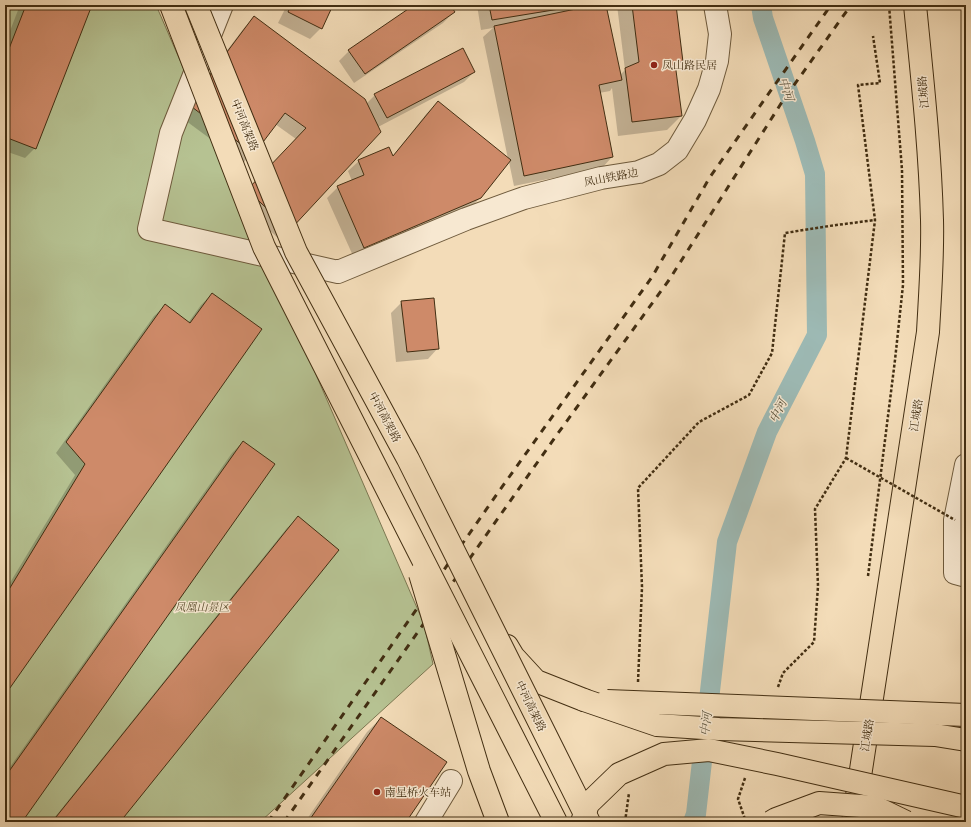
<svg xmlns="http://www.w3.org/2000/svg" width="971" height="827" viewBox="0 0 971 827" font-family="'Libre Caslon Text','Noto Serif SC',serif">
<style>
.green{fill:#b6c292;stroke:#7c7852}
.shadow{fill:#0003}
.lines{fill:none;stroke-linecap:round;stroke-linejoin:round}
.canal{stroke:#9dbab5;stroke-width:20}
.building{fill:#ce8a69;stroke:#422e12}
.minor-casing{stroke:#6e5a3c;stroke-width:24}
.major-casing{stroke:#422e12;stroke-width:24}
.highway-casing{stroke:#422e12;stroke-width:24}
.path{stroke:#422e12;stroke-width:2.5;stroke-dasharray:3 2;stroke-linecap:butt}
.minor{stroke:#f7e8d1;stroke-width:22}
.major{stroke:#f3dcb8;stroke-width:22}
.highway{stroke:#f3dcb8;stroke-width:22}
.rail{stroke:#422e12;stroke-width:3;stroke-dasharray:7 7;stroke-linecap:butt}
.highway-bridge-casing{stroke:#422e12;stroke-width:24;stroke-linecap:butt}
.path-bridge{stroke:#422e12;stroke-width:2.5;stroke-dasharray:3 2;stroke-linecap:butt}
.highway-bridge{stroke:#f3dcb8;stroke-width:22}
.poi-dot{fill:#8f2418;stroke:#f7e8d1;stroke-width:1.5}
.labels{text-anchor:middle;stroke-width:3;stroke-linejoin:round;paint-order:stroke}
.poi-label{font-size:11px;fill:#422e12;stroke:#f7e8d1;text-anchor:start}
.street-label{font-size:11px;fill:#422e12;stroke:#f7e8d1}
.park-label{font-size:11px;font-style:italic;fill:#594c2c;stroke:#f7e8d1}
.water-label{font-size:12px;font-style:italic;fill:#59513b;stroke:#f7e8d1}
</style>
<rect width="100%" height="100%" fill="#f3dcb8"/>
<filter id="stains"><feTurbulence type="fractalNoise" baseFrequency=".005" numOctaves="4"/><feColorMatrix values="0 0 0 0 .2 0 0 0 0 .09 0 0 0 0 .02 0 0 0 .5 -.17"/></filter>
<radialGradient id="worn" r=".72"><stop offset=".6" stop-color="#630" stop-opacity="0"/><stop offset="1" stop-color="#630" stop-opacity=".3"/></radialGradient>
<polygon class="green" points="5,5 156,5 424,624 433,664 260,822 5,822"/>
<g class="shadow">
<polygon points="20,5 91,5 35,148 25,158 5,151 5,44"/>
<polygon points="287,5 332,5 321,28 310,39 278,23"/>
<polygon points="416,5 449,5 454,12 443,23 354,83 339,61 349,51"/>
<polygon points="477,5 605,5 620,75 625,70 617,5 675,5 682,61 675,68 681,116 667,130 618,136 612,88 610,91 599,93 612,157 602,168 514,186 509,162 480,198 469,209 354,258 327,198 338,187 352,181 348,171 359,161 392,157 427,113 438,103 508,159 483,37 493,28 481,30"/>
<polygon points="254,18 366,104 375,95 474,72 464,82 378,127 279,239 238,201 296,139 275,124 253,153 243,163 178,115 244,28"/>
<polygon points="212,294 5,693 5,591 75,475 56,453 154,316 165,306 188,323 201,305"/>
<polygon points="402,302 438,348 428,359 396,362 391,313"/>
<polygon points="243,442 21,822 5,822 5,774 232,453"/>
<polygon points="298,518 119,822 51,822 287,528"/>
<polygon points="381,718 404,822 305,822 367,732"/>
</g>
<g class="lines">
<polyline class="canal" points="693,822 696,814 727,542 767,432 817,335 815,174 805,141 763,18 761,5"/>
</g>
<g class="building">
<polygon points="26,5 92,5 36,149 5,137 5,59"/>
<polygon points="291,5 333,5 322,29 288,12"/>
<polygon points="414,5 450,5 455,12 365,74 348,50"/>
<polygon points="489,5 584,5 492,20"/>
<polygon points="595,5 606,5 622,80 599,85 613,157 524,176 494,26"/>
<polygon points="632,5 676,5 683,62 675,63 682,116 632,122 625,68 639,62"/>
<polygon points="254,16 365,99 381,132 290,230 247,190 306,128 285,113 254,154 188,104"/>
<polygon points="463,48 475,72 387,118 374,94"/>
<polygon points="438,101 511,160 481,198 364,248 337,186 364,175 358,160 389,147 393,156"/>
<polygon points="212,293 262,329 5,695 5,596 85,464 66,442 165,304 190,323"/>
<polygon points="434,298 439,349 407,352 401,301"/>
<polygon points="243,441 275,464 22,822 5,822 5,777"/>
<polygon points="298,516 339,550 120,822 52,822"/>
<polygon points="381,717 447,762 406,822 308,822"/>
</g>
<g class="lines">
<defs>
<g id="minor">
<polyline points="222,5 171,133 149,229 338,272 466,219 524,198 601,178 639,172 659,164 677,150 695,120 709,89 717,61 720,34 715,5"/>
<polyline points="966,465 955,520 955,573 966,576"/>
<polyline points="426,822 451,781"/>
</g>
<path id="major" d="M853 822 928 332C930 294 933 257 932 220 930 148 922 76 915 5"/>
<polyline id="highway" points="507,646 513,656 536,681 584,700"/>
</defs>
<use href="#minor" class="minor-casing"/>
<use href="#major" class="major-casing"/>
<use href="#highway" class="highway-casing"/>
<g class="path">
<polyline points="868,576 895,360 903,285 902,170 889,5"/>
<polyline points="638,682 642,587 638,488 699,422 749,395 772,353 785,233 829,226 875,220"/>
<polyline points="778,687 783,673 814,642 818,586 815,509 846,458 875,220 858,85 880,83 873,36"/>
<polyline points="745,778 738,799 746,822"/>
<polyline points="625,822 629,793"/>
</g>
<use href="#minor" class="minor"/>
<use href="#major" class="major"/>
<use href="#highway" class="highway"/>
<g class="rail">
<polyline points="268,822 497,494 652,277 710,177 831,5"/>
<polyline points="284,822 556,436 669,280 782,102 851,5"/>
</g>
<defs>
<g id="highway-bridge">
<polyline points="171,5 264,247 556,822"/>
<polyline points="196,5 296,252 408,459 589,822"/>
<polyline points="420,574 479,771 498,822"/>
<polyline points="584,700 657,725 719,729 935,735 966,740"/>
<polyline points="607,701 966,715"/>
<polyline points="582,822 588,804 619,774 664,754 709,750 777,764 966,807"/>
<polyline points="771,822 776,819 819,803 875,807 906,822"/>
</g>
</defs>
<use href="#highway-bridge" class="highway-bridge-casing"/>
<polyline class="path-bridge" points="846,458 955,520"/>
<use href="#highway-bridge" class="highway-bridge"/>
</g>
<g class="poi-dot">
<circle cx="654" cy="65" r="4"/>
<circle cx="377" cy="792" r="4"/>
</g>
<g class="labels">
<g class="poi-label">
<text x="662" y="69">凤山路民居</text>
<text x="385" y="796">南星桥火车站</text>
</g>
<g class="street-label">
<text transform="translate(923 92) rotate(-95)" y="4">江城路</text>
<text transform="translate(245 125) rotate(68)" y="4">中河高架路</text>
<text transform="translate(611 177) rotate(-11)" y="4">凤山铁路边</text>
<text transform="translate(916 415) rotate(-81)" y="4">江城路</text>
<text transform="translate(385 417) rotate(62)" y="4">中河高架路</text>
<text transform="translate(531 706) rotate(64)" y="4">中河高架路</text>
<text transform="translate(867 735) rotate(-81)" y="4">江城路</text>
</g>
<g class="park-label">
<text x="202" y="611">凤凰山景区</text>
</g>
<g class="water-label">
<text transform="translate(786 89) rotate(72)" y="4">中河</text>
<text transform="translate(778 411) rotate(-63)" y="4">中河</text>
<text transform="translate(706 724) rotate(-83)" y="4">中河</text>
</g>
</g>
<rect width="971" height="827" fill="none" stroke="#f3dcb8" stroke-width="20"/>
<rect x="6" y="6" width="959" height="815" fill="none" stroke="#422e12" stroke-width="2"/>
<rect x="10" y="10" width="951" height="807" fill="none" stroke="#422e12"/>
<rect width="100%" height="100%" filter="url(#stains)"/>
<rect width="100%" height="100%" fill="url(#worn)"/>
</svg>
